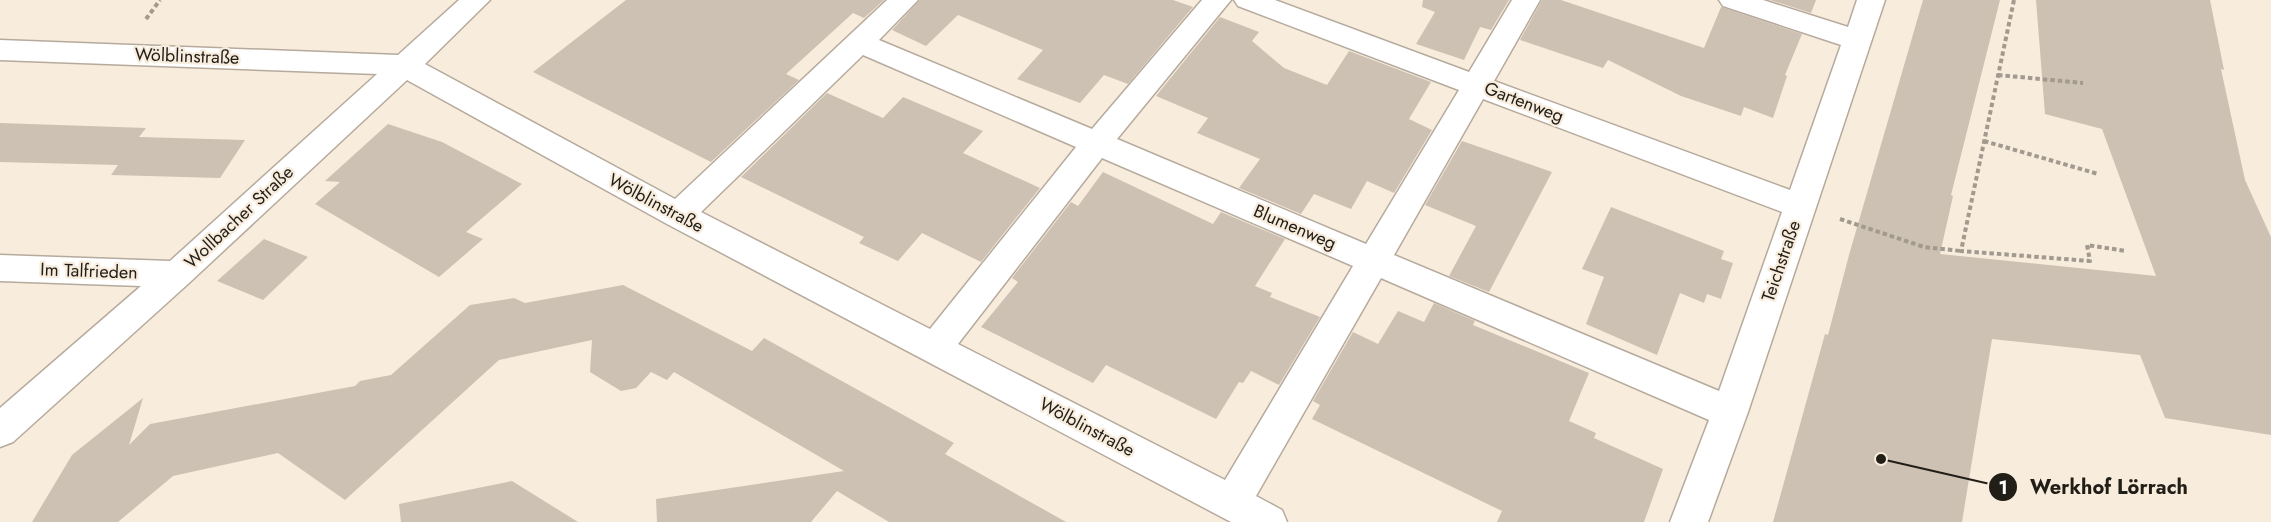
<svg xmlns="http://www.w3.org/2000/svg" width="2271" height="522" viewBox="0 0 2271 522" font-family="Jost,sans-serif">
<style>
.building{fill:#cdc1b3}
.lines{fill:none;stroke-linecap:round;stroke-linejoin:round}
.minor-casing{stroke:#b6aa9c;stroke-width:3}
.path{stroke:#a29a8e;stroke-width:4;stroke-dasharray:4.5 3;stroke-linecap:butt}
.minor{fill:#fff;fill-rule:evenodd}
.labels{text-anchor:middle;stroke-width:4.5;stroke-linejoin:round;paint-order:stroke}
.street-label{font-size:18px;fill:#211d17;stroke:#f8ecdd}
.leader{fill:none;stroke:#211d17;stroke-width:2}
.callout-dot{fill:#211d17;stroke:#f8ecdd;stroke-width:2}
.mark-label{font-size:18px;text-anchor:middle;font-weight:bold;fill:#fff}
.callout-label{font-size:20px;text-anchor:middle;font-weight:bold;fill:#211d17;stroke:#f8ecdd;stroke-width:4.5;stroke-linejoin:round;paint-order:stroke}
</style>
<rect width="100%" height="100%" fill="#f8ecdd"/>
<g class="building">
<polygon points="626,0 884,0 864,18 853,13 786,74 799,80 711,162 533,72"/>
<polygon points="920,0 1173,0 1193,7 1128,84 1104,75 1080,103 1017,79 1043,50 958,15 926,46 892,30"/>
<polygon points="1423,0 1509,0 1491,30 1480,27 1464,60 1416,44 1435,12 1422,7"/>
<polygon points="1542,0 1561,0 1704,48 1721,7 1802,34 1785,75 1787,76 1773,118 1744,107 1741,116 1681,96 1608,60 1603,68 1520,40"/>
<polygon points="1770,0 1816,0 1811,13"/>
<polygon points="1923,0 2000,0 1951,195 1953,196 1940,254 2156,276 2102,129 2045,114 2036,0 2210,0 2224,70 2221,69 2245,180 2271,237 2271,435 2165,418 2140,355 1992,339 1962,522 1773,522 1825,334 1828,335 1849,255"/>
<polygon points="1220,17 1259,32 1252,41 1284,68 1327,85 1349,51 1431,82 1409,119 1432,130 1394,193 1367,181 1351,209 1314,194 1301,214 1239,188 1260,159 1197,133 1208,118 1156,96"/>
<polygon points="827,93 883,118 903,97 983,131 963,153 1040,188 981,262 922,233 898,261 859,243 864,237 741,177"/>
<polygon points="0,123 146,128 139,137 245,140 220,178 111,175 118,165 0,162"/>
<polygon points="388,124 442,142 522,184 466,232 483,239 439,277 315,204 340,182 325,181"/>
<polygon points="1462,141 1552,172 1489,292 1449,276 1476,226 1425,205"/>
<polygon points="1103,172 1213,224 1221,212 1285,239 1255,286 1272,293 1270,297 1320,317 1279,385 1251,371 1243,383 1239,382 1216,419 1106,365 1093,383 981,327 1018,282 1012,278 1071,202 1078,206"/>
<polygon points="1611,207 1724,251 1721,259 1733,263 1721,299 1707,294 1704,303 1680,293 1657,355 1586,324 1604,277 1582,269"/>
<polygon points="264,239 308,257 263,300 217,281"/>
<polygon points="623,285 752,351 764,338 954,443 945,454 1066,522 889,522 837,491 811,522 657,522 656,499 844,471 674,372 667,380 651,372 636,388 621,391 590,372 592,340 499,360 345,500 278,453 173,476 118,522 32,522 72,455 143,398 129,445 150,424 355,386 360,381 391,375 470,305 514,298 525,303"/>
<polygon points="1434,303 1475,321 1473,325 1589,373 1569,421 1596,433 1594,438 1663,469 1644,522 1497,522 1502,511 1312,419 1320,405 1313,401 1353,332 1378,344 1398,311 1424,322"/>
<polygon points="512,481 578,522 401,522 399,504"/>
</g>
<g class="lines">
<defs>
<path id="minor" d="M459 0H490L425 64 675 199 887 0H918L879 40 1092 129 1202 0H1231L1117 139 1366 244 1459 90 1238 6 1234 0H1275L1469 72 1512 0H1540L1494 81 1790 190 1841 45 1723 6 1719 0H1763L1848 27 1857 0H1885L1748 412 1708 522H1670L1709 420 1381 278 1256 496 1282 510 1287 522H1231L667 224 407 80 189 283 13 442 0 447V408L141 286 0 281V255L170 261 377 74 0 60V40L398 55ZM863 55 1076 147 930 329 701 212ZM1483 99 1782 212 1719 391 1394 255ZM1102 158 1353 266 1225 480 958 344Z"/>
</defs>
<use href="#minor" class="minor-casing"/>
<g class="path">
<polyline points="2014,0 1961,251 2090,261 2087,245 2126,251"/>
<polyline points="146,19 160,0"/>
<polyline points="1998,75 2083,83"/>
<polyline points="1984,141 2098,174"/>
<polyline points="1840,219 1924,247 1961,251"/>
</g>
<use href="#minor" class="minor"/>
</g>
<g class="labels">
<g class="street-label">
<text transform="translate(187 56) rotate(2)" y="6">Wölblinstraße</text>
<text transform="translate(1524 102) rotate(21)" y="6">Gartenweg</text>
<text transform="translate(656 203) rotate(28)" y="6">Wölblinstraße</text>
<text transform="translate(239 217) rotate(-43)" y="6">Wollbacher Straße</text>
<text transform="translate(1295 227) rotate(23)" y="6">Blumenweg</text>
<text transform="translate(1781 261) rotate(-71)" y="6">Teichstraße</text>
<text transform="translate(89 271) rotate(2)" y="6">Im Talfrieden</text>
<text transform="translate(1087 427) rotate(28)" y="6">Wölblinstraße</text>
</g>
</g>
<path class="leader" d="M1881 459L2003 487"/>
<g class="callout-dot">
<circle cx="1881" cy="459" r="6"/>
<circle cx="2003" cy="487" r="15"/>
</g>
<g class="mark-label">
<text x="2003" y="494">1</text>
</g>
<g class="callout-label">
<text x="2109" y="494">Werkhof Lörrach</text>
</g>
</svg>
